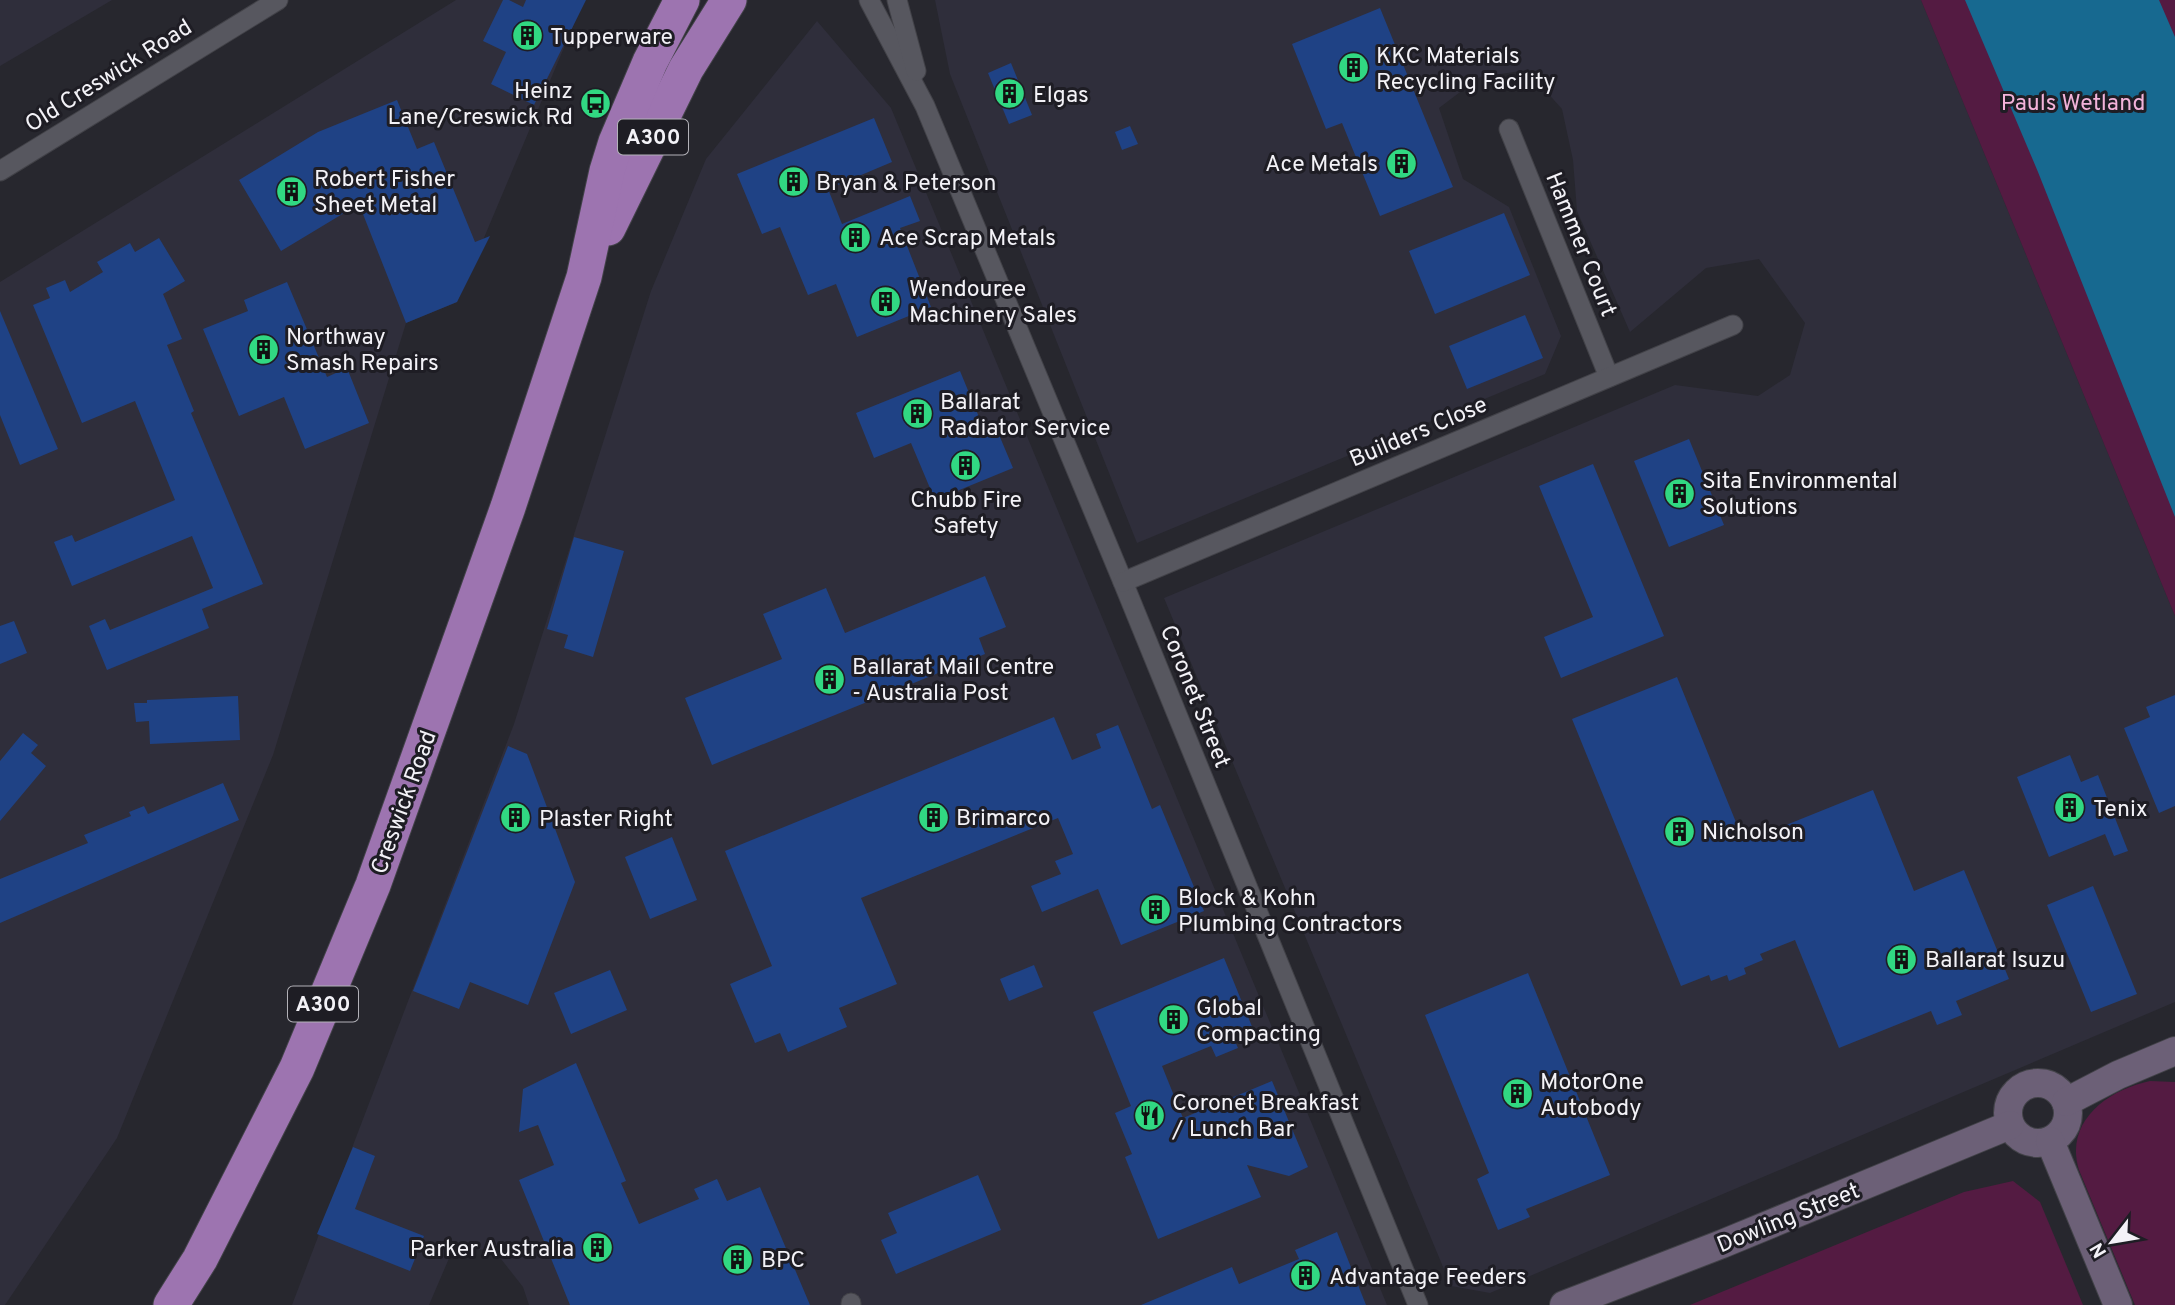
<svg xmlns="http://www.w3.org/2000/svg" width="2175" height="1305" viewBox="0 0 2175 1305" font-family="Overpass,sans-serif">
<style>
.built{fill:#2f2e3b}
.green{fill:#541b42}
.water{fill:#176990}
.building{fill:#1f4285}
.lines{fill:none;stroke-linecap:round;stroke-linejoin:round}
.street-casing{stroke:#424248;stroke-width:21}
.secondary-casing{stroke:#424248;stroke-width:30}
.highway-casing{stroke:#424248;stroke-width:37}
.street{stroke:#57575f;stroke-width:19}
.secondary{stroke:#6c6077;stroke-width:28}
.highway{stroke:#9d74b0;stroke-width:35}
.labels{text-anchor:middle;stroke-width:6;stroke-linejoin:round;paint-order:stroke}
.shield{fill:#1e1d24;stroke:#b3b2b8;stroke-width:2}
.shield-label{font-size:21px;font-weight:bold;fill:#f3f2f7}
.poi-label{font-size:23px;fill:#f3f2f7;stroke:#1e1d24;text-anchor:start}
.street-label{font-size:23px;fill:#f3f2f7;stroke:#1e1d24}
.park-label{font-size:23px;fill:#f3b3da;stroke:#1e1d24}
</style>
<rect width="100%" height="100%" fill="#27272e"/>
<g class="built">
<polygon points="0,0 112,0 0,66"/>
<polygon points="456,0 584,0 457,302 406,323 273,755 117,1138 5,1305 0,1305 0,282"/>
<polygon points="935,0 1921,0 2175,616 2175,1002 1490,1293 1451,1286 1164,598 1675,385 1758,396 1790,375 1805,323 1759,259 1706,268 1630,332 1577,211 1573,160 1562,109 1527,70 1480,77 1439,108 1463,179 1509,207 1561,336 1545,374 1137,543 950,74"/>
<polygon points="817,21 891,108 1387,1305 529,1305 523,1287 494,1250 453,1249 429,1305 292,1305 514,724 651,291 706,159"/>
</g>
<g class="green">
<polygon points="1921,0 2175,0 2175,616"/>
<path d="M2150 1081 2175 1082V1305H2135L2079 1170C2064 1122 2107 1090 2150 1081Z"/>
<polygon points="2013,1181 2040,1202 2083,1305 1690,1305 1964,1192"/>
</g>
<polygon class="water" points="1965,0 2159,0 2175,37 2175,517 2038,172"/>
<g class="building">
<polygon points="503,0 509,0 523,7 526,0 586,0 534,105 491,84 506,52 483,41"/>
<polygon points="1380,8 1453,187 1380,216 1342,123 1326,129 1292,44"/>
<polygon points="1011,63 1032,115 1009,124 988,73"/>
<polygon points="397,100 417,149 434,142 475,242 490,236 457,302 406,323 359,204 281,251 239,180 318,132"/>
<polygon points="874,118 892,162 828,189 842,224 910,196 920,221 900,228 931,307 857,337 836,284 808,295 780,227 762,234 737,174"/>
<polygon points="1130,126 1138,144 1122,150 1115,132"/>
<polygon points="1504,213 1530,275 1435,314 1409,251"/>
<polygon points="159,238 185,281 163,294 182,339 167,345 194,411 191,413 263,584 202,609 209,628 107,670 89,626 105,619 110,630 213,588 192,536 72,586 54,542 72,535 75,542 175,500 135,401 82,423 33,305 50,298 46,288 65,280 70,292 103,272 97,262 130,243 135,252"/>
<polygon points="287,282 327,377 347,368 369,423 305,449 284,397 239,416 203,329 248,311 244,300"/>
<polygon points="0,311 58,449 20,465 0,415"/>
<polygon points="1525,315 1543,358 1467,389 1449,346"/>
<polygon points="960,371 986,434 997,430 1013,468 935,500 911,443 874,458 856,413"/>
<polygon points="1689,439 1724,525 1669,547 1634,461"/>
<polygon points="1593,464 1664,636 1561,678 1544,637 1593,617 1539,486"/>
<polygon points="574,537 624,551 593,657 564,648 568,635 547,629"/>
<polygon points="985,576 1006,627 979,638 985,654 712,765 685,698 782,659 763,614 826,588 845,633"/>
<polygon points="14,621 27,653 0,664 0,626"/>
<polygon points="1677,677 1744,842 1873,790 1914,891 1964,870 2009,979 1956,1001 1962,1015 1937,1025 1931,1011 1839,1048 1795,940 1760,954 1763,960 1744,968 1746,974 1729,981 1727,975 1711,981 1709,975 1681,986 1572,719"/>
<polygon points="2175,695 2175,806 2159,813 2124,728 2150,717 2146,707"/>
<polygon points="238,696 240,740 150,744 149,721 136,722 134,703 147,703 147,700"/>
<polygon points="1054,717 1072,760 1101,748 1096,734 1118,725 1152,809 1160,805 1204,911 1121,945 1098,889 1042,912 1031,886 1061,874 1055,861 1073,854 1058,818 861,898 897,984 839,1008 847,1027 788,1052 780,1033 755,1043 730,984 772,966 725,851"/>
<polygon points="23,733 38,745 31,753 46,766 0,821 0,761"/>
<polygon points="508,746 527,754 575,882 528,1005 470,982 459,1009 413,991"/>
<polygon points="2070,755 2081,782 2098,775 2128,851 2114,856 2105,834 2049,857 2017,777"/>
<polygon points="223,783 239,820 0,923 0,879 88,843 84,835 131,816 129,812 144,806 148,814"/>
<polygon points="672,837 697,900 650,919 625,857"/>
<polygon points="2093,886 2137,994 2091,1012 2047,905"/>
<polygon points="1224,958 1253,1029 1233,1037 1238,1048 1216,1057 1211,1046 1162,1066 1183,1118 1272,1081 1308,1167 1289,1176 1247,1165 1261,1197 1158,1239 1125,1157 1132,1154 1115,1113 1131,1106 1093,1012"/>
<polygon points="1034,965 1043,987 1009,1001 1000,979"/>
<polygon points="610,970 627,1010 571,1034 554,993"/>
<polygon points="1528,973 1610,1175 1526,1209 1530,1217 1498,1230 1477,1179 1489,1173 1425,1015"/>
<polygon points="576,1063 626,1181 621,1183 639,1224 699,1199 694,1189 717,1179 727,1201 760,1187 810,1305 570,1305 519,1180 554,1165 538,1125 519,1132 523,1089"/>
<polygon points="353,1147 375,1156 355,1209 424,1236 410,1271 317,1234"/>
<polygon points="978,1175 1001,1230 896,1274 881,1240 897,1233 888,1213"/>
<polygon points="1337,1232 1366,1305 1141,1305 1232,1267 1239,1284 1299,1259 1295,1250"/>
</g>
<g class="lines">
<defs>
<g id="street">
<polyline points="869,0 925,106 1123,582 1418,1305"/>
<polyline points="897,0 916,71"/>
<polyline points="1509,129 1609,377"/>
<polyline points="0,171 278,0"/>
<polyline points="1123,582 1733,325"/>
<polyline points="851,1303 851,1305"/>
</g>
<g id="secondary">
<circle cx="2038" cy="1113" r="30"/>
<polyline points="2066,1102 2118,1075 2175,1051"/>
<polyline points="2050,1141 2118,1305"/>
<polyline points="1564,1305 1722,1244 2010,1125"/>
</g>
<g id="highway">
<polyline points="608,228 686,69 729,0"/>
<polyline points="171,1305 200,1259 297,1068 373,885 508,507 584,277 607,171 616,142 650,62 682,0"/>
</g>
</defs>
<use href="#street" class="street-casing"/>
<use href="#secondary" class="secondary-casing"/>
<use href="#highway" class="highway-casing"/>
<use href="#street" class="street"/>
<use href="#secondary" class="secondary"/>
<use href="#highway" class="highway"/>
</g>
<defs>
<symbol id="building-disc" viewBox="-11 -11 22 22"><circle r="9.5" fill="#31d882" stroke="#1e1d24"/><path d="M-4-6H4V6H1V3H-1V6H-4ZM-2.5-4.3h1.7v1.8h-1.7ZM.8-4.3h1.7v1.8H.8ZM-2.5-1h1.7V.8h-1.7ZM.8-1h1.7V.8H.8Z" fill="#111"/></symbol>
<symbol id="bus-disc" viewBox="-11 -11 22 22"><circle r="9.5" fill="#31d882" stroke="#1e1d24"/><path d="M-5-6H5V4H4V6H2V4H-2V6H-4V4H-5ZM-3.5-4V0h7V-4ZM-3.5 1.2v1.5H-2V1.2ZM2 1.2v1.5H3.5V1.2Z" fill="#111"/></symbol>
<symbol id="restaurant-disc" viewBox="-11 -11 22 22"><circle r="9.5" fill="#31d882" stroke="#1e1d24"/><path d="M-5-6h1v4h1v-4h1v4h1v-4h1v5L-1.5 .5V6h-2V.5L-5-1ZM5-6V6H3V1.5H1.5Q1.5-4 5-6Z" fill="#111"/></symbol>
</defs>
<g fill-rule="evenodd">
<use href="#building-disc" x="510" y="18" width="35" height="35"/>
<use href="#building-disc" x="1336" y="50" width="35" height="35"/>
<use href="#building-disc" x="992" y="76" width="35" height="35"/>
<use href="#bus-disc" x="578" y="86" width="35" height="35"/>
<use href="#building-disc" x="1384" y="146" width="35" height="35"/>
<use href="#building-disc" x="776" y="164" width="35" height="35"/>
<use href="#building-disc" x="274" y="174" width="35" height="35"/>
<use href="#building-disc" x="838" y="220" width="35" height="35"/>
<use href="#building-disc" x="868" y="284" width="35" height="35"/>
<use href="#building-disc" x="246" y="332" width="35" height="35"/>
<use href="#building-disc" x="900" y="396" width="35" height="35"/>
<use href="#building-disc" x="948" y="448" width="35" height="35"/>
<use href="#building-disc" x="1662" y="476" width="35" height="35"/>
<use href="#building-disc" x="812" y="662" width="35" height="35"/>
<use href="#building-disc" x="2052" y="790" width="35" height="35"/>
<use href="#building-disc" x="916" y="800" width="35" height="35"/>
<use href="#building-disc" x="498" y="800" width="35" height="35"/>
<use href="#building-disc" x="1662" y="814" width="35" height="35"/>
<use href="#building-disc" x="1138" y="892" width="35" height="35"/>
<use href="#building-disc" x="1884" y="942" width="35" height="35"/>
<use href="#building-disc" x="1156" y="1002" width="35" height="35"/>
<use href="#building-disc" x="1500" y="1076" width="35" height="35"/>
<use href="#restaurant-disc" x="1132" y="1098" width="35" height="35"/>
<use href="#building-disc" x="580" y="1230" width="35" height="35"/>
<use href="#building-disc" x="720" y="1242" width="35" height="35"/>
<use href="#building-disc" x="1288" y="1258" width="35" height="35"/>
</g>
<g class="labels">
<g class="shield">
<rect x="618" y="119.5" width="70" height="35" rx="5"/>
<rect x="288" y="986.5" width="70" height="35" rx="5"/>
</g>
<g class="shield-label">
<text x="653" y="144">A300</text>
<text x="323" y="1011">A300</text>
</g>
<g class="poi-label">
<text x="550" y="44">Tupperware</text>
<text x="1376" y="63">KKC Materials<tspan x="1376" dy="26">Recycling Facility</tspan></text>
<text x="573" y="98" text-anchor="end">Heinz<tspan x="573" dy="26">Lane/Creswick Rd</tspan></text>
<text x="1033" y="102">Elgas</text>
<text x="1378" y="171" text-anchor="end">Ace Metals</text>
<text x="314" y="186">Robert Fisher<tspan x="314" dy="26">Sheet Metal</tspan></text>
<text x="816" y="190">Bryan &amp; Peterson</text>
<text x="879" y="245">Ace Scrap Metals</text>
<text x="909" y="296">Wendouree<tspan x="909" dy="26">Machinery Sales</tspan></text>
<text x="286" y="344">Northway<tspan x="286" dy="26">Smash Repairs</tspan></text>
<text x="940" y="409">Ballarat<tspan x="940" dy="26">Radiator Service</tspan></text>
<text x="1702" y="488">Sita Environmental<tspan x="1702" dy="26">Solutions</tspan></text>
<text x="966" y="507" text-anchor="middle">Chubb Fire<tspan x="966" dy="26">Safety</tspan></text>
<text x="852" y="674">Ballarat Mail Centre<tspan x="852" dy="26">- Australia Post</tspan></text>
<text x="2093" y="816">Tenix</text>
<text x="956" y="825">Brimarco</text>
<text x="539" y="826">Plaster Right</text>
<text x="1702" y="839">Nicholson</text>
<text x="1178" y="905">Block &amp; Kohn<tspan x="1178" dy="26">Plumbing Contractors</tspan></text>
<text x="1925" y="967">Ballarat Isuzu</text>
<text x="1196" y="1015">Global<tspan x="1196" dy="26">Compacting</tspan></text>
<text x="1540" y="1089">MotorOne<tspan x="1540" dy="26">Autobody</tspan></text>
<text x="1172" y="1110">Coronet Breakfast<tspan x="1172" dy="26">/ Lunch Bar</tspan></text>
<text x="574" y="1256" text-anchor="end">Parker Australia</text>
<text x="761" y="1267">BPC</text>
<text x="1329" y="1284">Advantage Feeders</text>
</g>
<g class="street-label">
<text transform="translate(108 75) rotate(-32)" y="8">Old Creswick Road</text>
<text transform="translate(1582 244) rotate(68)" y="8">Hammer Court</text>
<text transform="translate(1418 431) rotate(-23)" y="8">Builders Close</text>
<text transform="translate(1196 696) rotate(68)" y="8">Coronet Street</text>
<text transform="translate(403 802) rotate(-70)" y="8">Creswick Road</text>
<text transform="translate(1788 1217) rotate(-22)" y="8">Dowling Street</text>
</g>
<g class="park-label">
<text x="2073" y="110">Pauls Wetland</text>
</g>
</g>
<g transform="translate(2112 1242) rotate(239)" stroke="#1e1d24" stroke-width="5" paint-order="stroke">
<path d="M0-5L12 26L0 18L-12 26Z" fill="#f3f2f7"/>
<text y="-10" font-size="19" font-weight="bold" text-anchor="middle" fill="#f3f2f7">N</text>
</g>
</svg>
